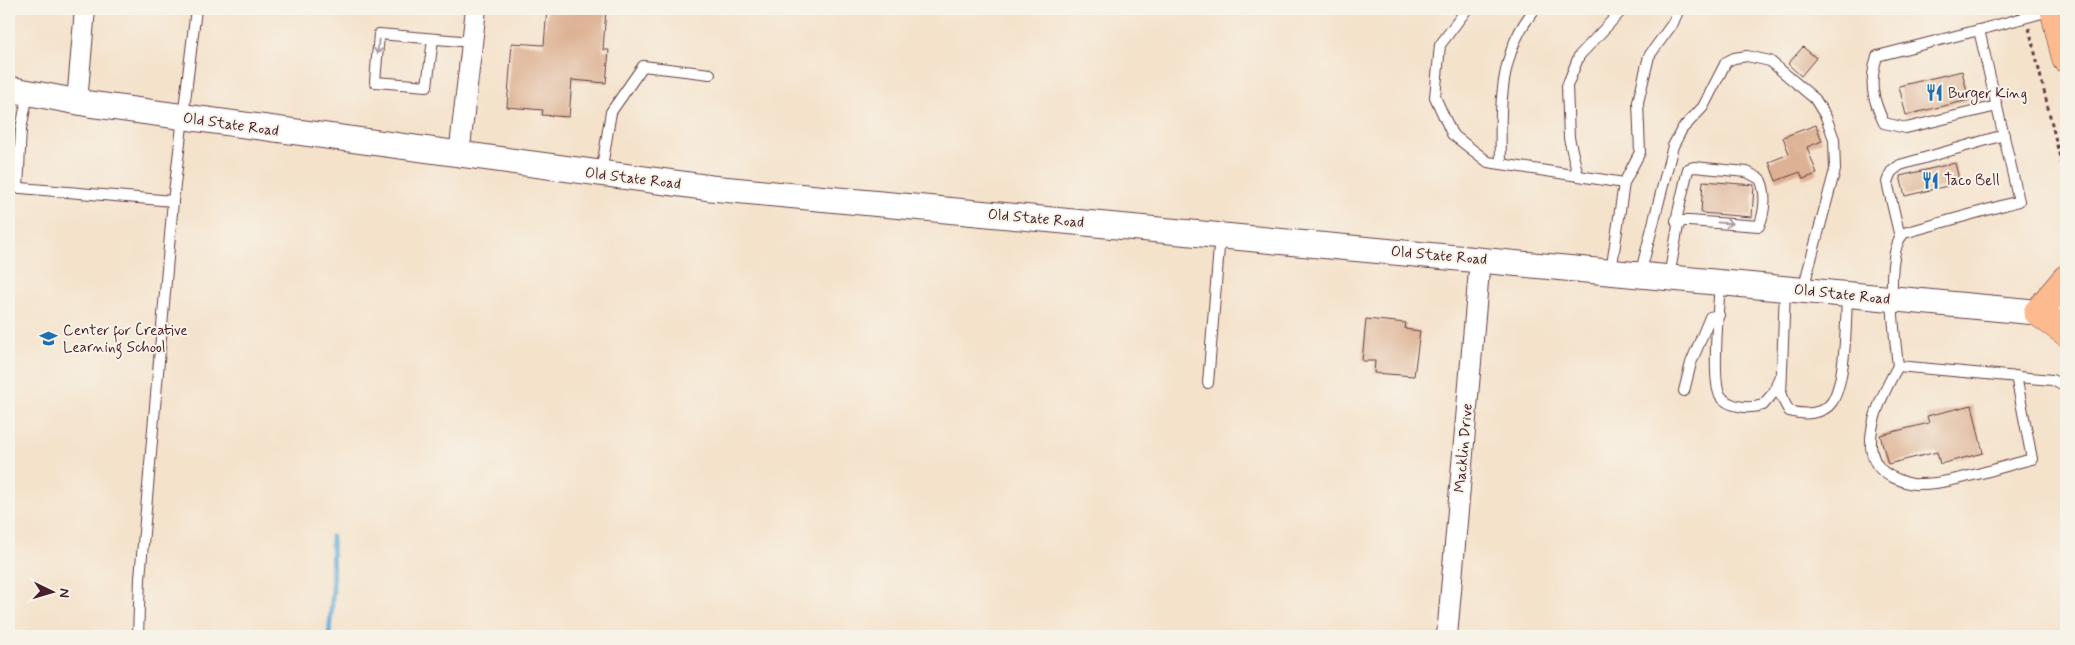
<svg xmlns="http://www.w3.org/2000/svg" width="2075" height="645" viewBox="0 0 2075 645" font-family="Mynerve,sans-serif">
<style>
.lines{fill:none;stroke-linecap:round;stroke-linejoin:round}
.stream{stroke:#60a9d8;stroke-width:5}
.building{fill:#ddb193}
.service-casing{stroke:#643c43;stroke-width:12}
.minor-casing{stroke:#643c43;stroke-width:22}
.tertiary-casing{stroke:#643c43;stroke-width:27}
.trunk-casing{stroke:#643c43;stroke-width:29}
.path{stroke:#643c43;stroke-width:3;stroke-dasharray:4 4;stroke-linecap:butt}
.service{stroke:#fff;stroke-width:10}
.minor{stroke:#fff;stroke-width:20}
.tertiary{stroke:#fff;stroke-width:25}
.trunk{stroke:#fcba8e;stroke-width:28}
.oneway{stroke:#ae9aa0}
.labels{text-anchor:middle;stroke-width:4;stroke-linejoin:round;paint-order:stroke}
.poi-label{font-size:15px;fill:#4a1f2b;stroke:#f7f3e8;text-anchor:start}
.street-label{font-size:15px;fill:#4a1f2b;stroke:#f7f3e8}
</style>
<rect width="100%" height="100%" fill="#f7f3e8"/>
<filter id="ink" filterUnits="userSpaceOnUse"><feTurbulence type="fractalNoise" baseFrequency=".02" numOctaves="2"/><feDisplacementMap in="SourceGraphic" scale="10" xChannelSelector="R" yChannelSelector="G"/><feConvolveMatrix kernelMatrix="1 2 1 2 8 2 1 2 1" color-interpolation-filters="sRGB"/></filter>
<filter id="wash" filterUnits="userSpaceOnUse"><feTurbulence type="fractalNoise" baseFrequency=".0096" numOctaves="4" result="noise"/><feDisplacementMap in="SourceGraphic" scale="20" xChannelSelector="R" yChannelSelector="G"/><feGaussianBlur stdDeviation="1.12" result="paint"/><feColorMatrix in="noise" values="0 0 0 0 0 0 0 0 0 0 0 0 0 0 0 0 0 1.4 0 .05"/><feComposite in="paint" operator="in"/></filter>
<g filter="url(#wash)">
<rect width="100%" height="100%" fill="#f4e2cb"/>
<g class="lines">
<polyline class="stream" points="329,636 333,589 332,537"/>
</g>
<g id="blocks">
<g class="building">
<polygon points="547,9 606,9 603,50 609,50 606,83 572,80 569,117 542,115 543,110 507,107 512,43 544,45"/>
<polygon points="1803,47 1816,58 1801,76 1788,64"/>
<polygon points="1962,71 1969,100 1906,115 1899,86"/>
<polygon points="1816,125 1822,141 1807,147 1817,174 1803,179 1800,172 1776,181 1769,162 1789,154 1783,137"/>
<polygon points="1955,163 1960,183 1905,196 1900,176"/>
<polygon points="1703,181 1754,185 1752,217 1701,213"/>
<polygon points="1366,319 1406,323 1405,329 1420,331 1414,376 1374,373 1375,361 1362,361"/>
<polygon points="1972,405 1983,453 1940,464 1937,452 1888,464 1880,435 1929,423 1927,416"/>
</g>
</g>
</g>
<g filter="url(#ink)">
<use href="#blocks" fill-opacity="0" stroke="#643c43" stroke-width="1"/>
<g class="lines">
<defs>
<g id="service">
<polyline points="1467,9 1440,45 1435,97 1452,134 1488,162 1624,183"/>
<path d="M2053 10 1979 30 2019 201 1904 233C1883 254 1895 337 1898 366L2052 380 2066 387"/>
<path d="M1979 30 1877 56C1869 83 1872 98 1884 123L1906 128 1997 106"/>
<polyline points="433,39 427,86 375,82 379,34 472,42"/>
<path d="M1501 164C1500 110 1498 52 1535 9"/>
<polyline points="601,173 611,112 643,66 710,74"/>
<polyline points="1578,176 1569,138 1567,86 1579,56 1623,9"/>
<polyline points="9,187 173,201"/>
<polyline points="18,188 21,129 28,93"/>
<polyline points="1900,237 1887,182 1891,172 1900,165 2004,135"/>
<polyline points="1611,272 1624,183 1640,152 1638,102 1649,56 1673,23 1679,9"/>
<polyline points="1640,275 1673,146 1682,129 1703,107 1726,62 1734,58 1747,56 1770,61 1815,99 1826,117 1834,139 1835,170 1803,289"/>
<path d="M1669 277 1678 226 1676 221 1688 169 1694 167 1747 172 1760 179C1767 193 1765 212 1759 226L1689 221H1682L1678 226"/>
<path d="M1720 282C1719 303 1711 381 1720 395 1728 408 1750 409 1763 405L1774 392 1779 378"/>
<path d="M1785 289 1781 396 1789 411C1803 415 1823 415 1832 402 1846 380 1846 321 1847 295"/>
<path d="M1898 366C1881 396 1847 462 1897 479 1904 482 1912 485 1919 484 1951 484 2000 467 2032 459L2016 376"/>
<polyline points="1208,383 1220,235"/>
<polyline points="1684,391 1691,363 1710,317 1719,315"/>
<polyline points="138,636 140,578 173,201 196,9"/>
</g>
<g id="minor">
<polyline points="77,102 85,9"/>
<polyline points="459,155 476,9"/>
<polyline points="1447,636 1480,259"/>
</g>
<polyline id="tertiary" points="9,89 89,104 711,188 2066,315"/>
<g id="trunk">
<polyline points="2054,9 2066,59"/>
<polyline points="2066,279 2038,312 2066,332"/>
</g>
</defs>
<use href="#service" class="service-casing"/>
<use href="#minor" class="minor-casing"/>
<use href="#tertiary" class="tertiary-casing"/>
<use href="#trunk" class="trunk-casing"/>
<polyline class="path" points="2029,28 2066,183"/>
<use href="#service" class="service"/>
<use href="#minor" class="minor"/>
<use href="#tertiary" class="tertiary"/>
<use href="#trunk" class="trunk"/>
</g>
<defs><path id="oneway-shaft" d="M-6 0H5M1.5-3L5.5 0L1.5 3" fill="none" stroke-width="1.6" stroke-linecap="round" stroke-linejoin="round" transform="scale(1.25)"/></defs>
<g class="oneway">
<use href="#oneway-shaft" transform="translate(378 47) rotate(95)"/>
<use href="#oneway-shaft" transform="translate(1725 223) rotate(4)"/>
</g>
</g>
<defs>
<symbol id="restaurant-bare" viewBox="-9 -9 18 18"><path d="M-5-6h1v4h1v-4h1v4h1v-4h1v5L-1.5 .5V6h-2V.5L-5-1ZM5-6V6H3V1.5H1.5Q1.5-4 5-6Z" fill="#1f6fb2" stroke="#f7f3e8" stroke-width="2.5" paint-order="stroke"/></symbol>
<symbol id="school-bare" viewBox="-9 -9 18 18"><path d="M0-5L7-2L0 1L-7-2ZM-4 1L0 2.5L4 1V4Q0 6-4 4Z" fill="#1f6fb2" stroke="#f7f3e8" stroke-width="2.5" paint-order="stroke"/></symbol>
</defs>
<g fill-rule="evenodd">
<use href="#restaurant-bare" x="1922" y="80" width="25" height="25"/>
<use href="#restaurant-bare" x="1918" y="168" width="25" height="25"/>
<use href="#school-bare" x="36" y="326" width="25" height="25"/>
</g>
<g class="labels">
<g class="poi-label">
<text x="1948" y="98">Burger King</text>
<text x="1944" y="185">Taco Bell</text>
<text x="63" y="335">Center for Creative<tspan x="63" dy="17">Learning School</tspan></text>
</g>
<g class="street-label">
<text transform="translate(231 124) rotate(8)" y="5">Old State Road</text>
<text transform="translate(633 178) rotate(7)" y="5">Old State Road</text>
<text transform="translate(1036 218) rotate(5)" y="5">Old State Road</text>
<text transform="translate(1439 255) rotate(5)" y="5">Old State Road</text>
<text transform="translate(1842 294) rotate(6)" y="5">Old State Road</text>
<text transform="translate(1463 448) rotate(-85)" y="5">Macklin Drive</text>
</g>
</g>
<rect width="2075" height="645" fill="none" stroke="#f7f3e8" stroke-width="30"/>
<g transform="translate(52 592) rotate(95)" stroke="#f7f3e8" stroke-width="4" paint-order="stroke">
<path d="M0-4L9 19L0 12L-9 19Z" fill="#4a1f2b"/>
<text y="-8" font-size="14" font-weight="bold" text-anchor="middle" fill="#4a1f2b">N</text>
</g>
</svg>
